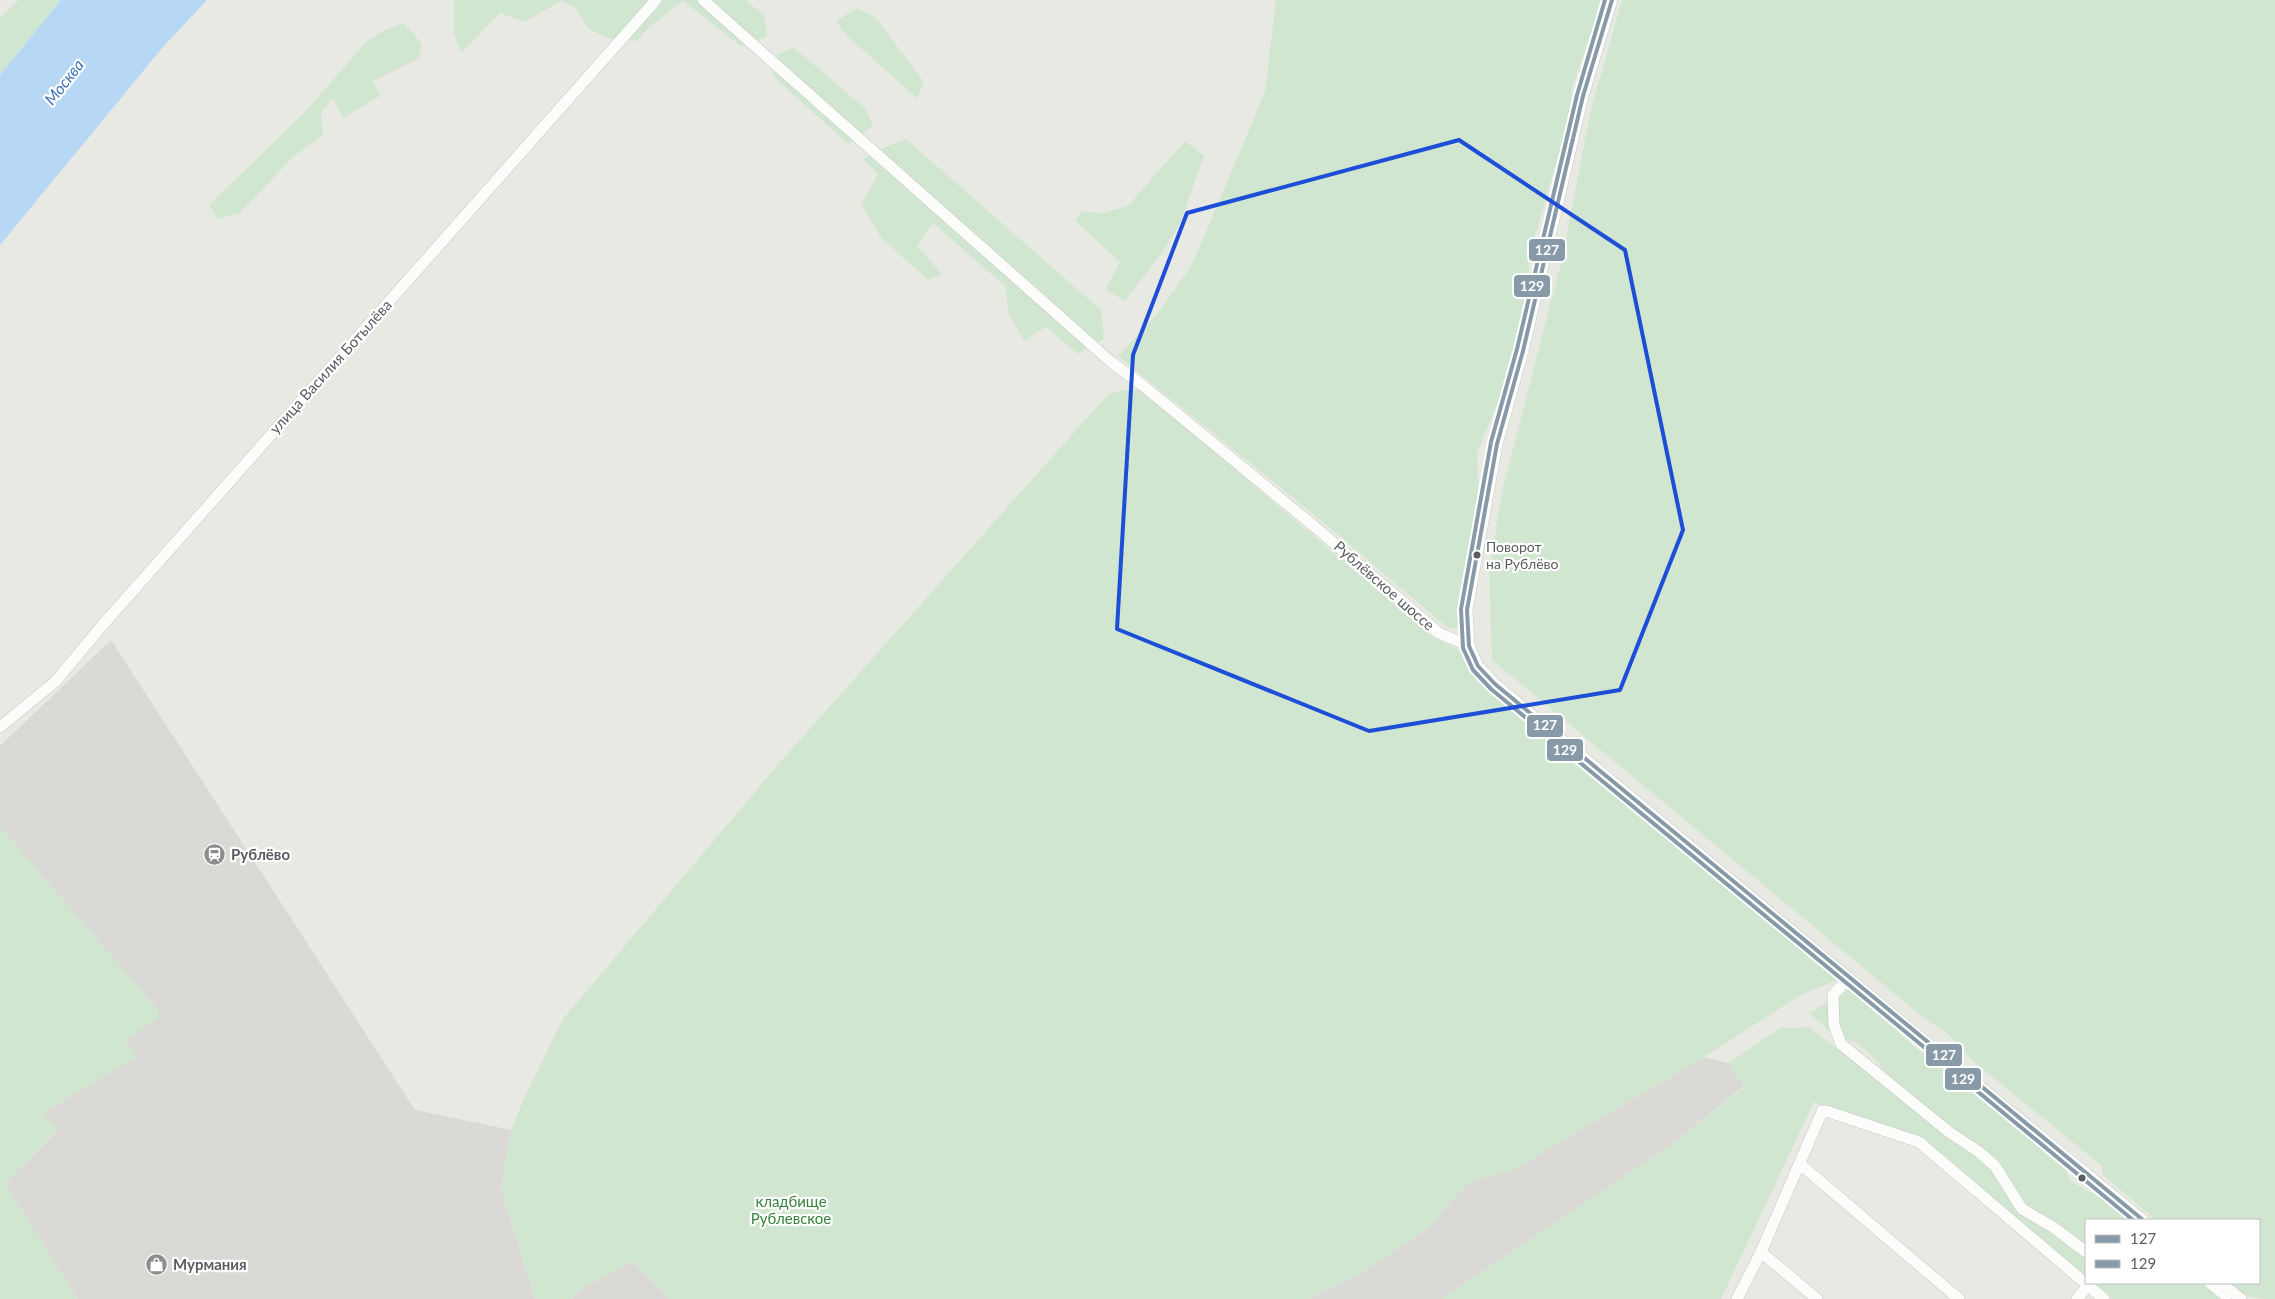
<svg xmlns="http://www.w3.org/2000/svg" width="2275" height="1299" viewBox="0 0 2275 1299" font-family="Lato,sans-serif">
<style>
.industrial{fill:#dad9d5}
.green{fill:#d1e6d0}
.water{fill:#b6d8f5}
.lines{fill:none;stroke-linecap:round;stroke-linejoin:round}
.minor-casing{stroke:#c6c7c6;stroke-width:12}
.minor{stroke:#fcfcfb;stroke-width:11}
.bus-1-casing{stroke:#fff;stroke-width:8}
.bus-2-casing{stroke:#fff;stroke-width:8}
.bus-1{stroke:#889aa8;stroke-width:4}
.bus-2{stroke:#889aa8;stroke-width:4}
.marked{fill:none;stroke:#1d4ed8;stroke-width:4;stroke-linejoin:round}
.bus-dot{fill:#595c61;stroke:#fff;stroke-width:2}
.labels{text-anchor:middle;stroke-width:4.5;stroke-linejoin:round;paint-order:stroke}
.bus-label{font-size:14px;fill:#595c61;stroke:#fff;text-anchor:start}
.street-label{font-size:15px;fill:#595c61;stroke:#fff}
.poi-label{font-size:15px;font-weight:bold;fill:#595c61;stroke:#fff;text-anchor:start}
.park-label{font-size:15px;fill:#37833e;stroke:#fff}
.water-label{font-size:16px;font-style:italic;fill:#4174b5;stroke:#fff}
.line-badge{stroke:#fff;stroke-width:2}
.badge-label{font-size:14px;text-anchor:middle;font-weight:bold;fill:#fff}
</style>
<rect width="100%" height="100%" fill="#e9e9e4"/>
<g class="industrial">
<polygon points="111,640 415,1110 511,1130 501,1188 535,1299 78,1299 5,1184 58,1130 42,1113 137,1056 124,1041 156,1019 159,1011 0,827 0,746"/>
<polygon points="1704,1057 1728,1063 1744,1086 1679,1139 1442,1299 1308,1299 1363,1272 1428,1228 1470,1181 1513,1170"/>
<polygon points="632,1261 669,1299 572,1299 580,1290"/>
</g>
<g class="green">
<polygon points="19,0 61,0 0,75 0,18"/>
<polygon points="454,0 746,0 765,17 767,37 741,46 683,1 648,28 637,41 608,38 590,30 575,8 561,1 525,22 500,13 461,53 454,33"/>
<polygon points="1276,0 1602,0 1572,88 1568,123 1528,260 1531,281 1521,311 1522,342 1477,453 1479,499 1457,628 1448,628 1312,513 1118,356 1158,313 1192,265 1265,92"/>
<path d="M1622 0H2275V1299C2252 1299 2247 1298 2229 1283H2259V1220H2156L2102 1174V1166L1973 1061 1949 1035 1919 1014 1492 660 1489 575 1502 491 1562 259 1591 109Z"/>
<polygon points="857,8 875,17 923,81 918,99 846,35 836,21"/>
<polygon points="404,23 422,44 419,58 373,81 380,96 343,118 333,98 321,113 323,135 294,156 240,213 218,219 209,205 305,112 367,41 385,30"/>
<polygon points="793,47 866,109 873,126 848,144 773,76 777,55"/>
<polygon points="906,139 1101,310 1104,339 1078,354 1046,327 1024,341 1009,314 1005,286 933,223 917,246 942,274 928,280 882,239 861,205 878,174 863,159 883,148"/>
<polygon points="1185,141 1204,156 1179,226 1157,260 1124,301 1106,289 1120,262 1075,221 1082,211 1103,213 1128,206"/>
<polygon points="1122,390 1141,390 1433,637 1464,653 1468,666 1479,675 1839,979 1799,996 1704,1057 1513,1170 1470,1182 1428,1228 1363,1272 1308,1299 669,1299 632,1261 580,1290 572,1299 535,1299 501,1188 511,1130 525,1096 563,1019 782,760 1103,400 1111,393"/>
<polygon points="0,827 159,1011 157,1019 124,1041 138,1056 42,1113 58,1129 5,1184 78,1299 0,1299"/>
<polygon points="1850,989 1918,1050 2064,1164 2070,1181 2092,1193 2108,1191 2140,1220 2086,1220 2086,1276 1921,1138 1814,1102 1721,1299 1442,1299 1679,1139 1744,1087 1728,1063 1780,1028 1809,1027 1883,1084 1890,1077 1868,1052 1855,1042 1844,1040 1829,1031 1809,1013"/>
<polygon points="2094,1283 2207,1283 2225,1299 2113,1299"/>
</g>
<polygon class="water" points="61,0 207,0 163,47 0,245 0,75"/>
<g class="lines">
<defs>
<g id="minor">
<polyline points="703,0 1111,362 1141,384 1315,527 1439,633 1469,646"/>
<polyline points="1612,0 1583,96 1523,351 1497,444 1467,610 1469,646 1478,666 1495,684 1923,1040 2143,1220"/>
<polyline points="0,727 56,681 100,628 656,0"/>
<polyline points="1849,978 1833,995 1834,1025 1841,1044 1949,1132 1979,1152 1995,1166 2022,1209 2053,1227 2086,1252"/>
<polyline points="1800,1164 1959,1299"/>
<polyline points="1761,1252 1817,1299"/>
<polyline points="2210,1283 2226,1296"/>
<polyline points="2221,1283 2241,1299"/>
<polyline points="1737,1299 1761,1252 1821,1114 1822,1111 1826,1111 1919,1142 2104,1299"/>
<polyline points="2077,1299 2090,1283"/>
</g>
</defs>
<use href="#minor" class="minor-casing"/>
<use href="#minor" class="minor"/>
<defs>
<polyline id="bus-1" points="1612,0 1583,96 1523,351 1497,444 1467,610 1469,646 1478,666 1495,684 2143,1220"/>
<polyline id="bus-2" points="1605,0 1577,95 1517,349 1491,442 1461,609 1463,648 1473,670 1491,689 2133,1220"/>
</defs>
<use href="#bus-1" class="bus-1-casing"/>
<use href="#bus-2" class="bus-2-casing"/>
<use href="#bus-1" class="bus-1"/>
<use href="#bus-2" class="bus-2"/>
</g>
<path class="marked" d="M1459 140 1625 250 1683 530 1620 690 1369 731 1117 629 1133 355 1187 213Z"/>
<defs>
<symbol id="station-disc" viewBox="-11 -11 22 22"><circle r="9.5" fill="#8b8d8f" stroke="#fff"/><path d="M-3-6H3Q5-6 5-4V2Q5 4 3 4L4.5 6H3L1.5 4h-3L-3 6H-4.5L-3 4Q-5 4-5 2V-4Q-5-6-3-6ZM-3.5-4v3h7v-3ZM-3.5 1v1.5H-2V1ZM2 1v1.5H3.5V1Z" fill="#fff"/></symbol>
<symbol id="shop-disc" viewBox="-11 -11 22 22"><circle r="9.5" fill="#8b8d8f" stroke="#fff"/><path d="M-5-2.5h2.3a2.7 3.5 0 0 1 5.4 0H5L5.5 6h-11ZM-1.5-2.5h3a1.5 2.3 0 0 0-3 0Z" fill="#fff"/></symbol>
</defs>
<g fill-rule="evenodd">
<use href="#station-disc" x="202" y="842" width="25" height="25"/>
<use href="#shop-disc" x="144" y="1252" width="25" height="25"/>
</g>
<g class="bus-dot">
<circle cx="1477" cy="555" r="4.5"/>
<circle cx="2082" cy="1178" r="4.5"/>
</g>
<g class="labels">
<g class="bus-label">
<text x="1486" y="552">Поворот<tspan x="1486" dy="17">на Рублёво</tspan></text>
</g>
<g class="street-label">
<text transform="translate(331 367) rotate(-48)" y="5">улица Василия Ботылёва</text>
<text transform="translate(1384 586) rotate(41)" y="5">Рублёвское шоссе</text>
</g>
<g class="poi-label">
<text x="231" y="860">Рублёво</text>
<text x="173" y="1270">Мурмания</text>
</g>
<g class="park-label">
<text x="791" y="1207">кладбище<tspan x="791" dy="17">Рублевское</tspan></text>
</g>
<g class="water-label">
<text transform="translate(64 82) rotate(-52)" y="6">Москва</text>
</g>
</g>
<g class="line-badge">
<rect x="1528" y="238" width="38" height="24" rx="5" fill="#889aa8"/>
<rect x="1513" y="274" width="38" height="24" rx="5" fill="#889aa8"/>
<rect x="1526" y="714" width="38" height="24" rx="5" fill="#889aa8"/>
<rect x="1546" y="738" width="38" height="24" rx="5" fill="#889aa8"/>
<rect x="1925" y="1043" width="38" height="24" rx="5" fill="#889aa8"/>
<rect x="1944" y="1067" width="38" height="24" rx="5" fill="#889aa8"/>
</g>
<g class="badge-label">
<text x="1547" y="255">127</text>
<text x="1532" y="291">129</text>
<text x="1545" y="730">127</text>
<text x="1565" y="755">129</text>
<text x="1944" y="1060">127</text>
<text x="1963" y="1084">129</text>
</g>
<rect x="2085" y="1219" width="175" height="65" fill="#ffffff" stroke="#bdbec0"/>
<rect x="2095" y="1235" width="25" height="8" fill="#889aa8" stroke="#bdbec0"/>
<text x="2130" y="1244" font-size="15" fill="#595c61">127</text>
<rect x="2095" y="1260" width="25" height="8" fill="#889aa8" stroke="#bdbec0"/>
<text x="2130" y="1269" font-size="15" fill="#595c61">129</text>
</svg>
